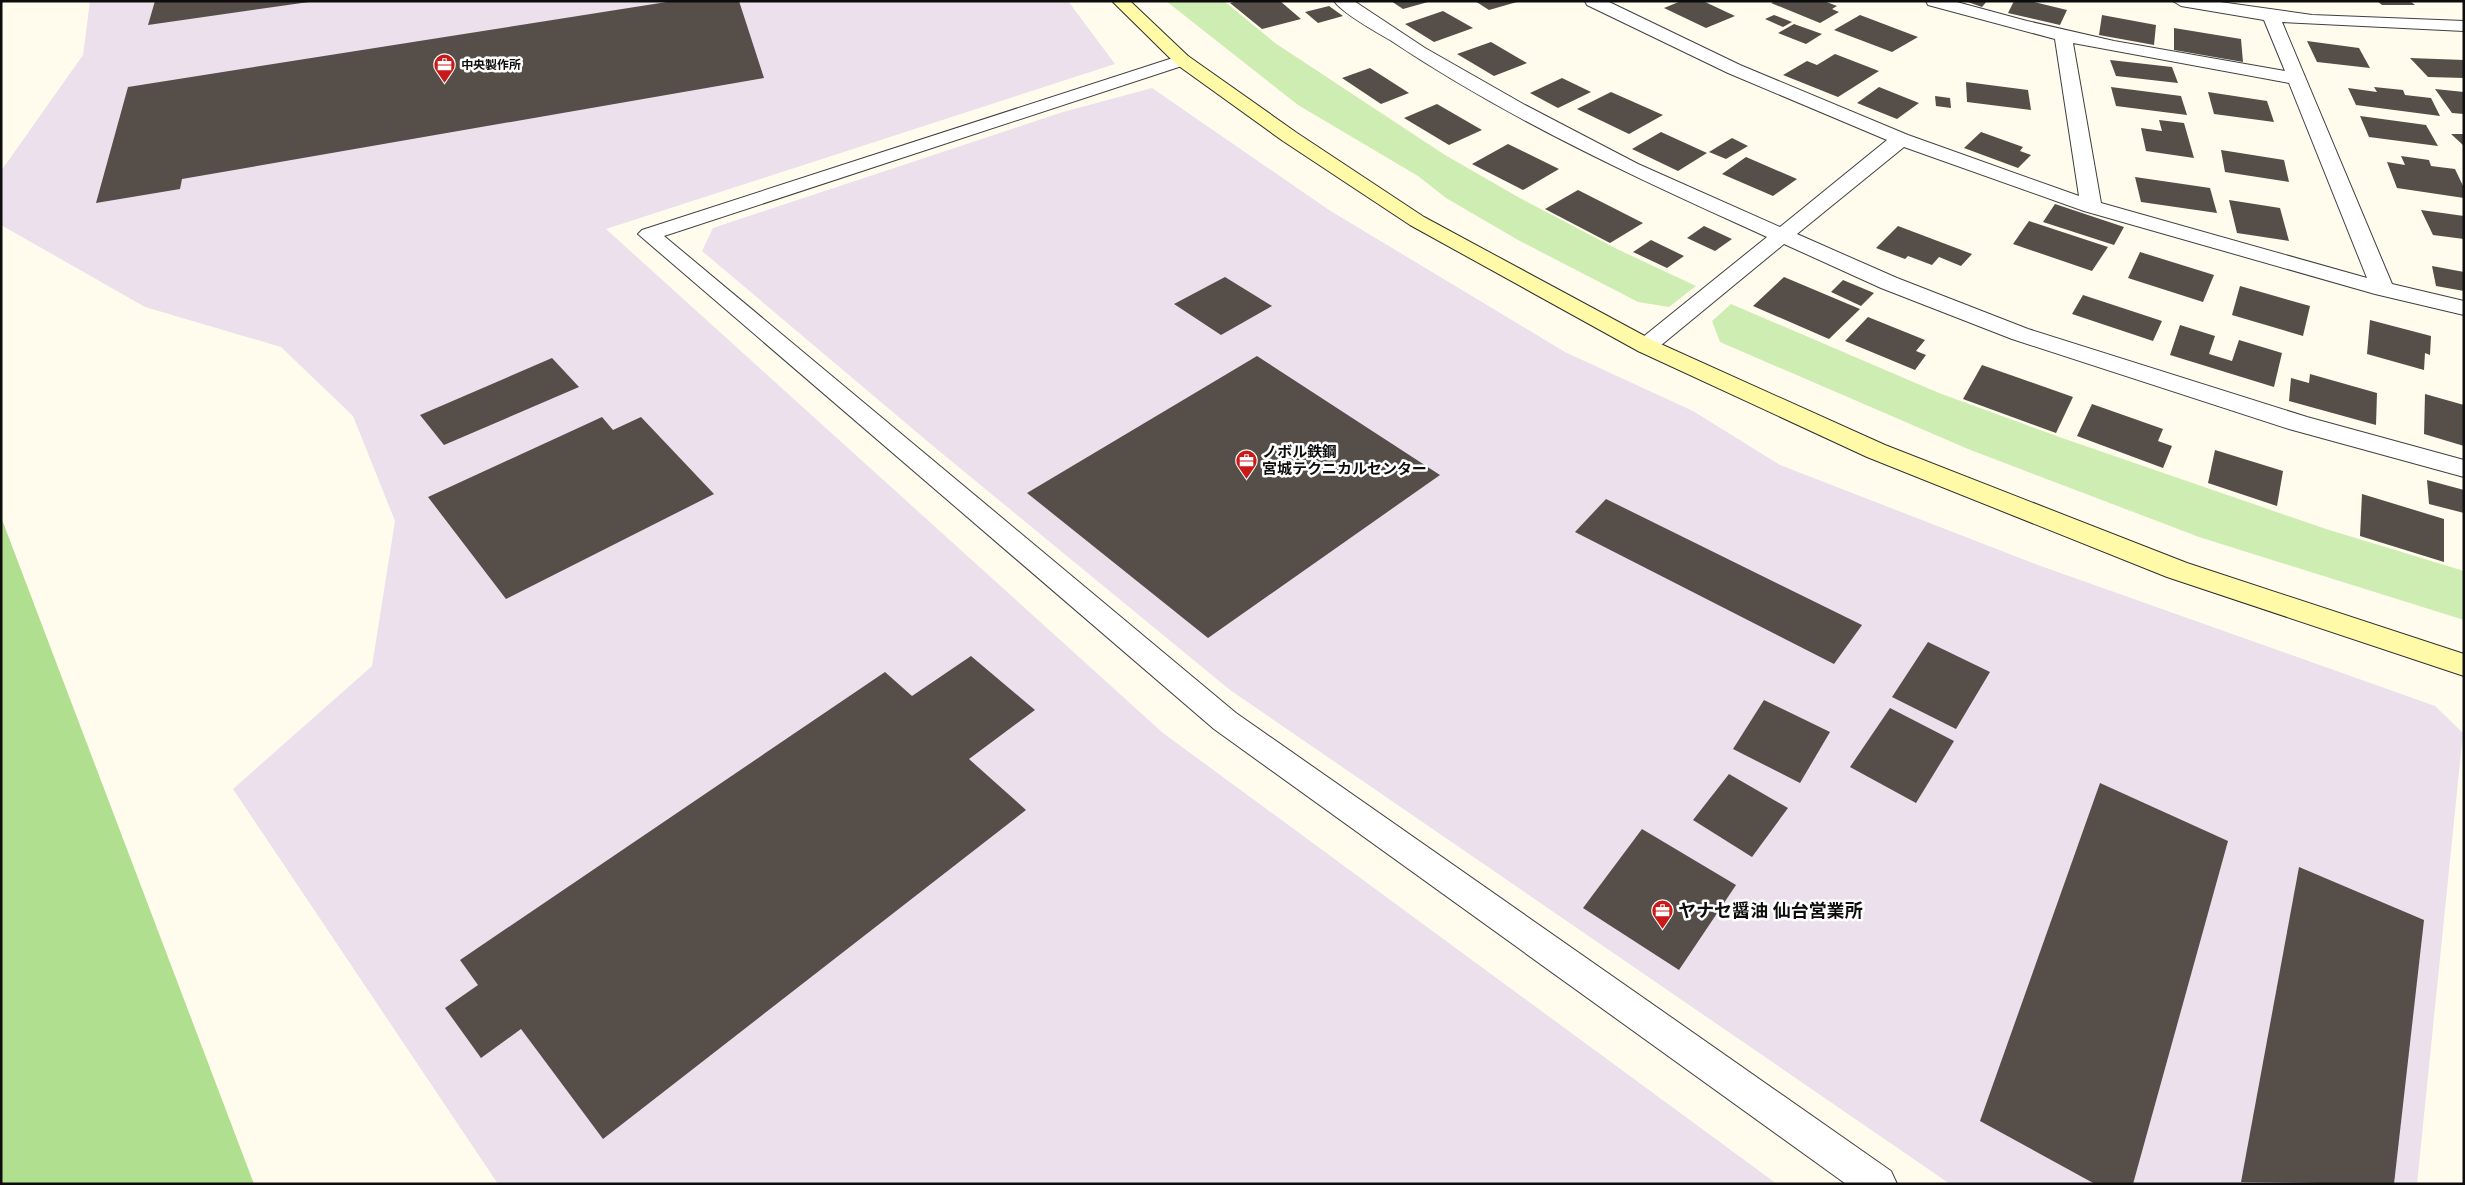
<svg xmlns="http://www.w3.org/2000/svg" width="2465" height="1185" viewBox="0 0 2465 1185" font-family="'Libre Baskerville','Noto Sans JP',serif">
<style>
.industrial{fill:#ece0ed}
.green{fill:#ceedb3}
.forest{fill:#b0df90}
.building{fill:#564e48}
.lines{fill:none;stroke-linecap:round;stroke-linejoin:round}
.street-casing{stroke:#404040;stroke-width:2}
.secondary-casing{stroke:#2f2f2f;stroke-width:2}
.street{fill:#fff;fill-rule:evenodd}
.secondary{fill:#fffaa8;fill-rule:evenodd}
.labels{text-anchor:middle;stroke-width:5;stroke-linejoin:round;paint-order:stroke}
.far-poi-label{font-size:12px;font-weight:bold;fill:#0d0d0d;stroke:#fff;text-anchor:start}
.poi-label{font-size:15px;font-weight:bold;fill:#0d0d0d;stroke:#fff;text-anchor:start}
.near-poi-label{font-size:18px;font-weight:bold;fill:#0d0d0d;stroke:#fff;text-anchor:start}
</style>
<rect width="100%" height="100%" fill="#fffced"/>
<g class="industrial">
<polygon points="90,1 1068,1 1115,64 606,229 1163,733 1777,1184 498,1184 233,789 372,666 395,521 353,416 281,347 145,307 1,225 1,171 83,55"/>
<polygon points="1152,88 1329,210 1565,352 1693,411 1780,465 2038,565 2435,706 2463,733 2417,1184 1950,1184 1230,690 933,446 702,251 713,228 1063,112"/>
</g>
<g class="green">
<polygon points="1166,1 1224,1 1275,43 1445,155 1518,197 1617,249 1696,286 1669,307 1638,302 1518,240 1446,198 1418,176 1298,105"/>
<polygon points="1731,304 1939,393 2062,438 2326,529 2464,571 2464,620 2199,537 1968,449 1720,342 1712,321"/>
</g>
<polygon class="forest" points="1,517 254,1184 1,1184"/>
<g class="building">
<polygon points="155,1 309,1 309,2 148,25"/>
<polygon points="673,1 739,1 764,78 182,179 180,189 96,203 128,87"/>
<polygon points="1238,1 1280,1 1301,19 1262,29 1230,3"/>
<polygon points="1391,1 1427,1 1428,2 1403,9"/>
<polygon points="1475,1 1517,1 1517,2 1489,10"/>
<polygon points="1681,1 1703,1 1735,16 1706,28 1664,8"/>
<polygon points="1775,1 1824,1 1837,6 1832,9 1839,12 1820,23 1771,3"/>
<polygon points="1965,1 1987,1 1982,7"/>
<polygon points="2014,1 2030,1 2067,10 2060,25 2008,13"/>
<polygon points="2377,1 2410,1 2415,5 2382,5"/>
<polygon points="1329,6 1343,16 1318,23 1305,12"/>
<polygon points="1443,11 1473,28 1434,42 1405,24"/>
<polygon points="1774,15 1792,22 1783,27 1765,19"/>
<polygon points="1860,15 1918,37 1892,52 1834,30"/>
<polygon points="2102,15 2156,25 2154,45 2099,35"/>
<polygon points="1794,24 1822,34 1806,44 1778,33"/>
<polygon points="2174,28 2241,39 2243,62 2174,50"/>
<polygon points="2307,41 2359,48 2370,68 2317,62"/>
<polygon points="1491,42 1527,63 1494,76 1457,54"/>
<polygon points="1835,54 1879,71 1838,97 1783,75 1807,61 1817,65"/>
<polygon points="2410,58 2464,60 2464,78 2428,77"/>
<polygon points="2110,60 2172,67 2178,83 2116,76"/>
<polygon points="1370,68 1409,93 1381,104 1342,78"/>
<polygon points="1562,78 1591,92 1558,108 1530,93"/>
<polygon points="1966,82 2028,90 2031,110 1967,102"/>
<polygon points="1879,87 1919,103 1897,119 1857,103"/>
<polygon points="2111,87 2181,96 2187,115 2116,106"/>
<polygon points="2374,87 2403,90 2405,95 2431,98 2440,116 2356,105 2348,88 2377,92"/>
<polygon points="2435,89 2464,92 2464,114 2452,113"/>
<polygon points="1611,92 1663,115 1629,134 1577,109"/>
<polygon points="2208,92 2267,101 2274,122 2214,114"/>
<polygon points="1935,96 1950,98 1951,108 1936,106"/>
<polygon points="1437,104 1482,130 1449,145 1404,118"/>
<polygon points="2360,116 2426,125 2438,146 2369,137"/>
<polygon points="2159,120 2184,123 2194,158 2146,151 2141,128 2162,131"/>
<polygon points="1661,132 1707,153 1678,171 1632,149"/>
<polygon points="1981,132 2023,147 2020,151 2031,155 2018,168 1964,148"/>
<polygon points="2451,134 2464,134 2464,146"/>
<polygon points="1732,138 1748,146 1726,159 1709,152"/>
<polygon points="1508,144 1559,169 1523,190 1472,164"/>
<polygon points="2221,150 2284,160 2289,182 2225,172"/>
<polygon points="2401,156 2429,160 2431,166 2455,169 2464,188 2464,198 2397,188 2387,162 2405,165"/>
<polygon points="1746,157 1797,179 1773,196 1722,174"/>
<polygon points="2135,177 2210,188 2217,213 2141,202"/>
<polygon points="1578,190 1643,223 1610,243 1545,209"/>
<polygon points="2229,200 2280,208 2289,241 2237,233"/>
<polygon points="2055,204 2124,227 2114,245 2043,222"/>
<polygon points="2421,210 2464,216 2464,239 2433,235"/>
<polygon points="2029,221 2108,247 2092,271 2013,244"/>
<polygon points="1704,226 1732,239 1715,251 1687,238"/>
<polygon points="1898,226 1972,254 1961,266 1939,257 1932,265 1908,256 1905,259 1876,248"/>
<polygon points="1651,240 1684,256 1667,268 1633,252"/>
<polygon points="2140,252 2214,275 2203,302 2128,278"/>
<polygon points="2432,266 2464,272 2464,291 2436,286"/>
<polygon points="1225,277 1272,306 1221,335 1174,304"/>
<polygon points="1784,277 1860,309 1829,339 1753,306"/>
<polygon points="1843,280 1874,293 1861,306 1831,292"/>
<polygon points="2240,286 2310,306 2303,336 2232,315"/>
<polygon points="2083,295 2162,321 2153,341 2072,314"/>
<polygon points="1868,317 1925,340 1916,351 1926,355 1915,370 1845,341"/>
<polygon points="2370,320 2431,336 2430,355 2425,353 2424,370 2367,354"/>
<polygon points="2180,325 2215,336 2209,354 2232,361 2239,340 2282,353 2274,387 2170,355"/>
<polygon points="1257,356 1440,475 1208,638 1027,493"/>
<polygon points="552,358 579,387 444,445 420,415"/>
<polygon points="1982,365 2073,397 2056,433 1963,399"/>
<polygon points="2310,374 2377,393 2376,425 2289,401 2291,378 2309,383"/>
<polygon points="2425,394 2464,405 2464,446 2424,434"/>
<polygon points="2092,404 2163,429 2158,441 2172,446 2163,468 2077,436"/>
<polygon points="602,417 613,430 641,417 714,494 506,599 428,497"/>
<polygon points="2215,450 2283,471 2277,506 2208,483"/>
<polygon points="2427,480 2464,490 2464,513 2429,504"/>
<polygon points="2362,494 2444,519 2444,562 2360,536"/>
<polygon points="1606,499 1862,625 1834,664 1575,532"/>
<polygon points="1928,642 1990,672 1956,729 1892,697"/>
<polygon points="971,656 1035,710 969,759 1026,810 603,1139 521,1029 481,1058 445,1008 478,985 460,960 885,672 912,696"/>
<polygon points="1764,700 1830,732 1800,783 1733,749"/>
<polygon points="1890,708 1954,741 1916,803 1850,767"/>
<polygon points="1729,774 1788,808 1752,857 1693,820"/>
<polygon points="2100,783 2228,841 2133,1184 2095,1184 1980,1121"/>
<polygon points="1642,829 1736,885 1679,970 1583,908"/>
<polygon points="2299,867 2424,920 2394,1184 2241,1182"/>
</g>
<g class="lines">
<defs>
<g id="street">
<path d="M1334 1H1354L1425 48 1525 105 1638 164 1780 227 1887 140 1728 73 1587 5 1585 1H1607L1740 65 1908 135 2079 196 2055 39 1928 5 1926 1H1953L2027 21 2114 41 2285 71 2264 20 2181 6 2173 1H2213L2312 15 2464 21V31L2282 22 2392 284 2464 301V315L2375 294 2084 211 1904 147 1797 234 1897 278 2028 329 2307 417 2464 460V477L2289 429 2012 339 1881 288 1784 244 1654 351 1646 353 1638 351 1634 346 1638 341 1767 237C1638 179 1508 119 1390 40 1376 32 1342 13 1334 1ZM2073 43 2289 83 2367 278 2101 203Z"/>
<polygon points="1182,55 1188,56 1191,60 1188,64 664,236 1236,713 1891,1171 1897,1184 1846,1184 1214,729 638,234 642,230"/>
</g>
<polygon id="secondary" points="1112,1 1130,1 1188,56 1297,133 1424,217 1654,341 1885,445 2187,563 2464,654 2464,676 2167,577 1867,457 1638,351 1410,225 1283,141 1176,64"/>
</defs>
<use href="#street" class="street-casing"/>
<use href="#secondary" class="secondary-casing"/>
<use href="#street" class="street"/>
<use href="#secondary" class="secondary"/>
</g>
<defs>
<symbol id="office-pin" viewBox="-11 -11 22 30"><path d="M0 17L-7.5 6A9.5 9.5 0 1 1 7.5 6Z" fill="#c91a19" stroke="#fff"/><path d="M-6-3h4V-5.5h4V-3h4V5H-6ZM-1-4.5V-3h2v-1.5ZM-6 0V1H6V0Z" fill="#fff"/></symbol>
</defs>
<g fill-rule="evenodd">
<use href="#office-pin" x="432" y="52" width="25" height="34"/>
<use href="#office-pin" x="1234" y="448" width="25" height="34"/>
<use href="#office-pin" x="1650" y="898" width="25" height="34"/>
</g>
<g class="labels">
<g class="far-poi-label">
<text x="461" y="69">中央製作所</text>
</g>
<g class="poi-label">
<text x="1262" y="457">ノボル鉄鋼<tspan x="1262" dy="17">宮城テクニカルセンター</tspan></text>
</g>
<g class="near-poi-label">
<text x="1678" y="917">ヤナセ醤油 仙台営業所</text>
</g>
</g>
<rect width="2465" height="1185" fill="none" stroke="#0d0d0d" stroke-width="5"/>
</svg>
